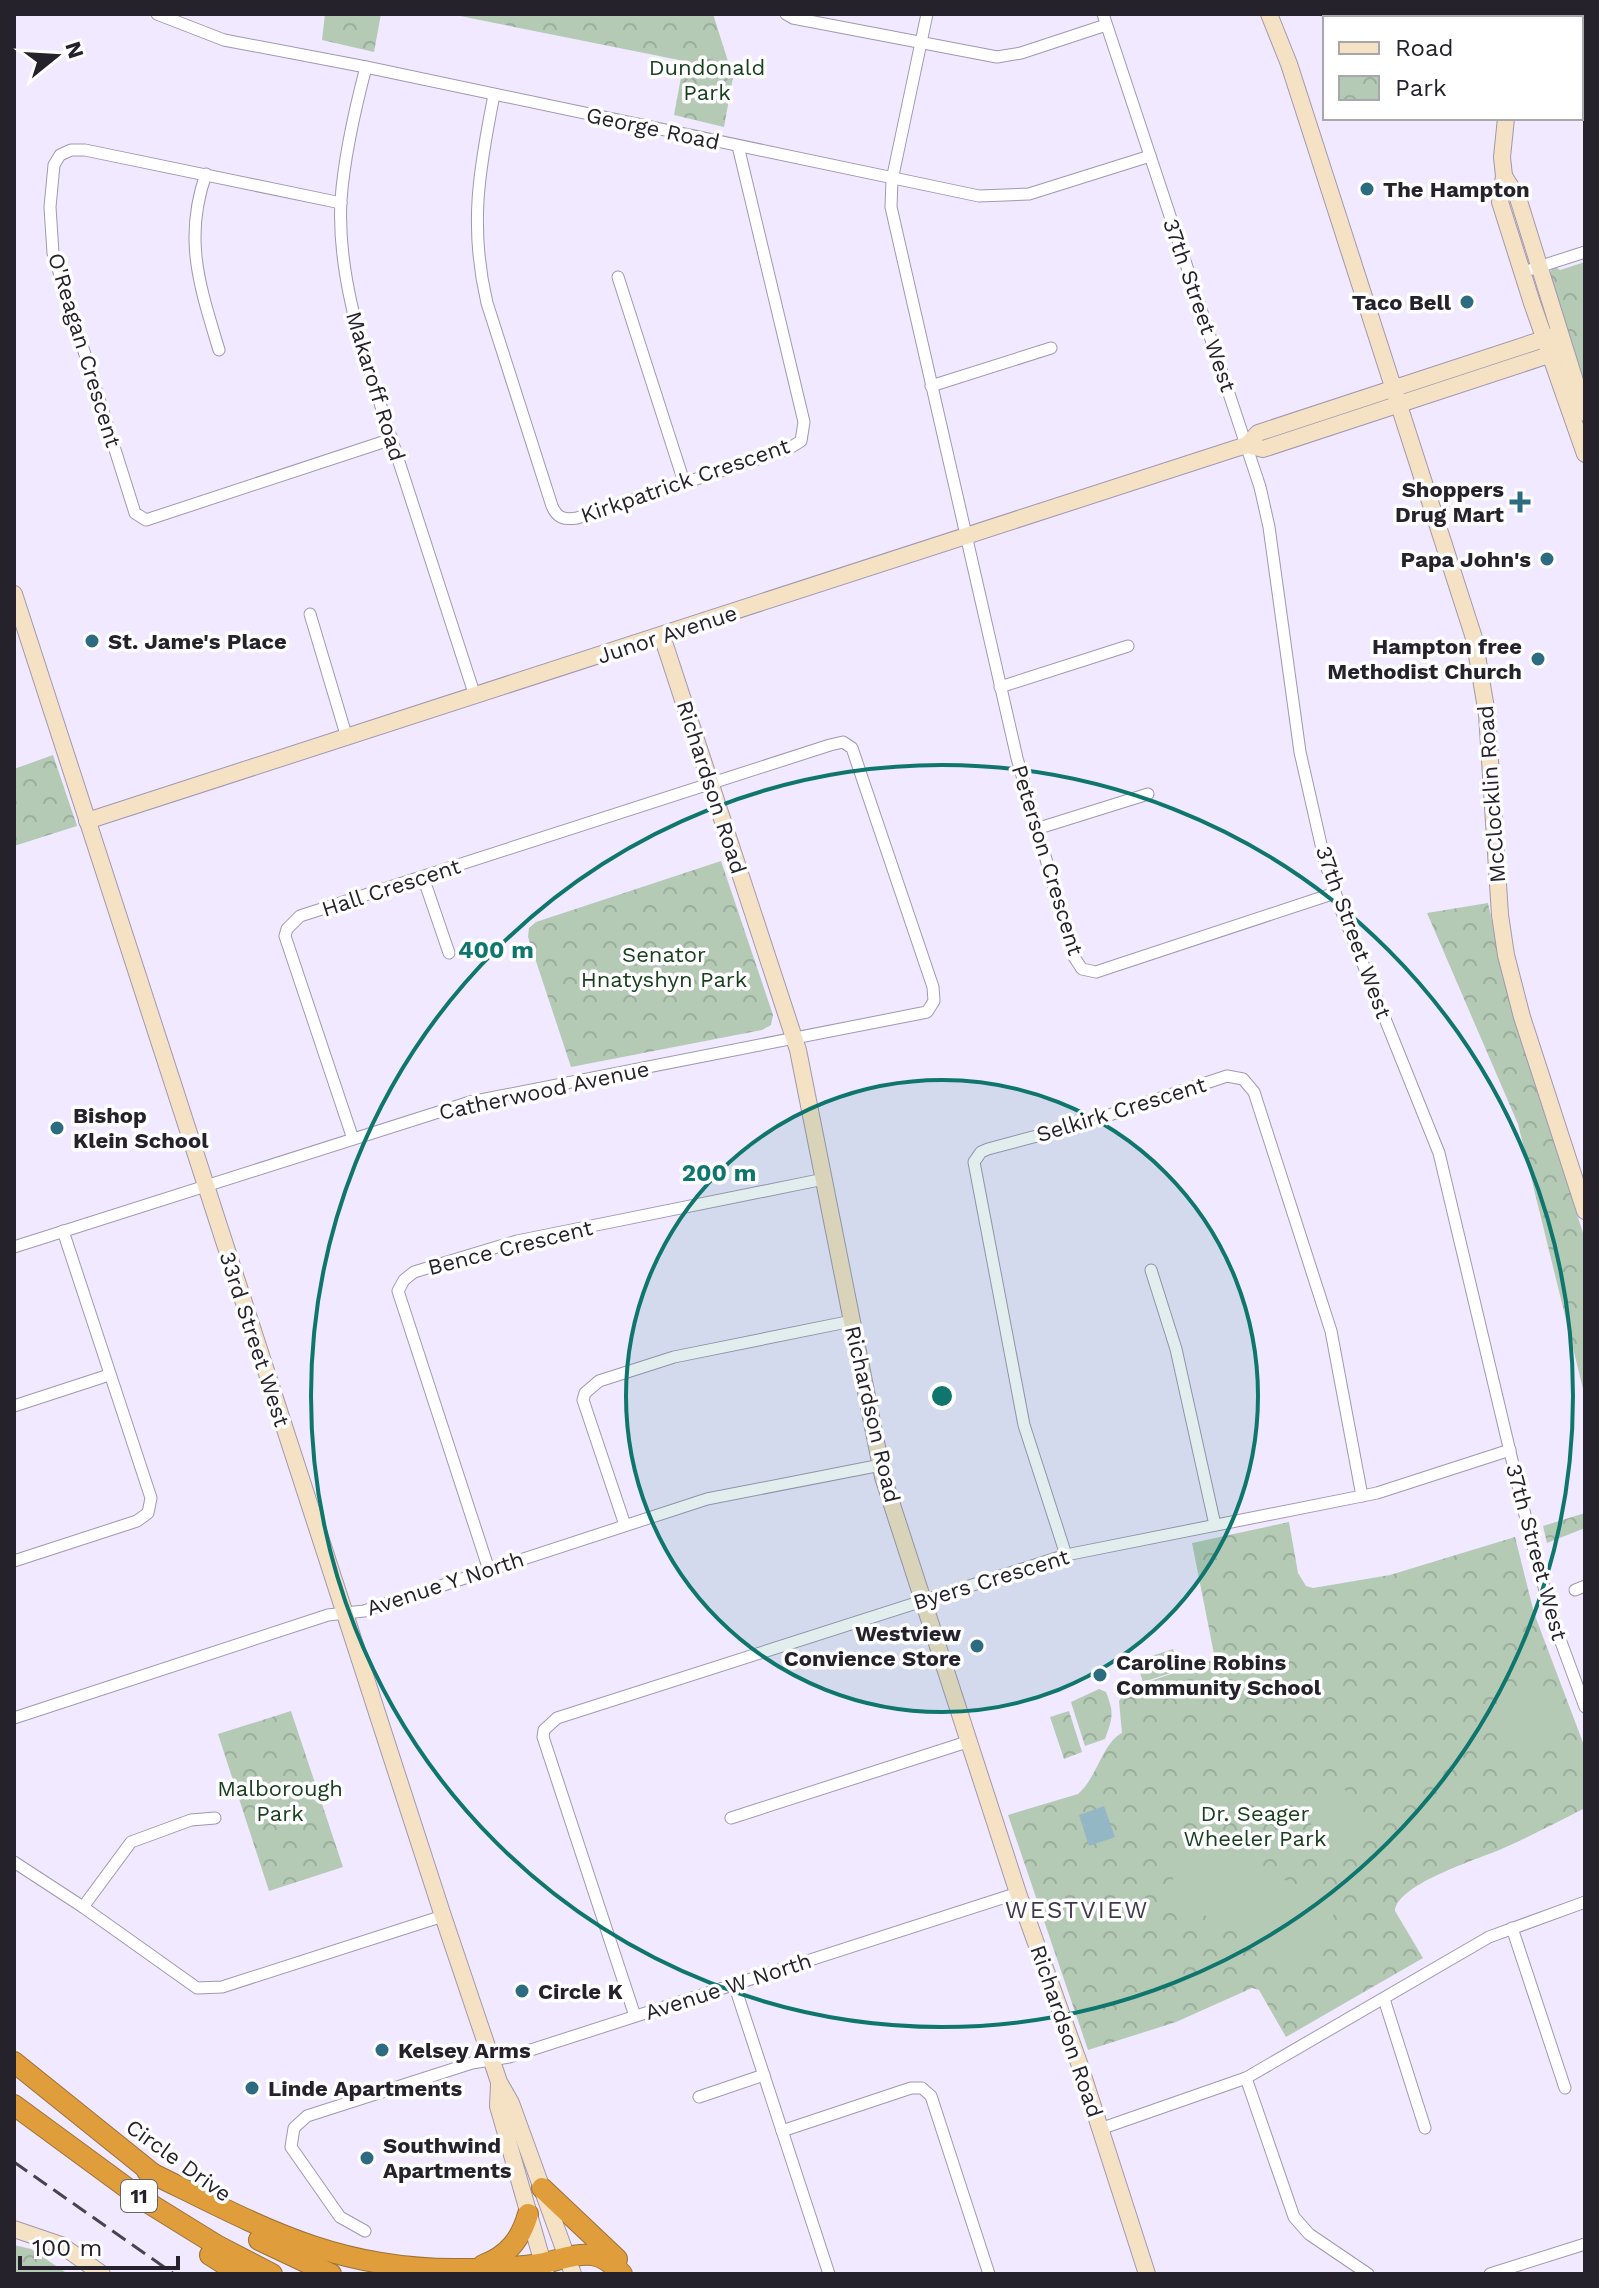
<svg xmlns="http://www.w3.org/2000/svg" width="1599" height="2288" viewBox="0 0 1599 2288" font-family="'Work Sans',sans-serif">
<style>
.park{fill:url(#park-crowns)}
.pitch{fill:#b4cab5}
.water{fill:#94b7c6}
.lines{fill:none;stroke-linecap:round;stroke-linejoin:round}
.street-casing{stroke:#a098b1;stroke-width:13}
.secondary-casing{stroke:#a098b1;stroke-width:18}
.highway-casing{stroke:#9e7236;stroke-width:22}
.street{stroke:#fff;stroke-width:11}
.secondary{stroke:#f5e2c4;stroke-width:16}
.highway{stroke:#df9d3c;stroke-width:20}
.rail{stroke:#47434f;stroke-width:3;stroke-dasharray:16 8;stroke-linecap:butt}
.ring{fill:none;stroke:#0f766e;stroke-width:4}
.poi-dot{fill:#2d6b81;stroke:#fff;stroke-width:3}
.labels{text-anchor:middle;stroke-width:7;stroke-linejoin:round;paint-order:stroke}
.shield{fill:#fff;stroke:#66646b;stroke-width:2}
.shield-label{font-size:20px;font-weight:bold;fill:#25222c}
.park-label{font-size:22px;fill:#18401f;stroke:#fff}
.street-label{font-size:22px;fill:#25222c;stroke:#fff}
.poi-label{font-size:22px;font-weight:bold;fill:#25222c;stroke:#fff;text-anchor:start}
.neighbourhood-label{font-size:24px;letter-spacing:2px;fill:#413a4f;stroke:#fff}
.centre{fill:#0f766e;stroke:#fff;stroke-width:4}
.ring-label{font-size:24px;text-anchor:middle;font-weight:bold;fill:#0f766e;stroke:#fff;stroke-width:7;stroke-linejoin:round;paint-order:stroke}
</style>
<defs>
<pattern id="park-crowns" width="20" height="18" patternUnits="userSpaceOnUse" patternTransform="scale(2)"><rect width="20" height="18" fill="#b4cab5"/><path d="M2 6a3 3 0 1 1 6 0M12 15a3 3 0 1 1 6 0" fill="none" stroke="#9bad9c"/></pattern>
</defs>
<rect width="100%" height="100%" fill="#f0e9ff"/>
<g class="park">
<polygon points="325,14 381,14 374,52 322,40"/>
<polygon points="450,14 713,14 733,77 724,127 674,115 684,61"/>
<polygon points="1304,14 1540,14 1538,18 1334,18"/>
<polygon points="1585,262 1585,390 1548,275 1554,266 1560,270"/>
<polygon points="53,755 77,826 14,846 14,769"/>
<polygon points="721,861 773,1015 771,1025 762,1030 571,1067 528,937 529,928 536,922"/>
<polygon points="1488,903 1514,1019 1585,1239 1585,1397 1518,1124 1427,913"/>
<polygon points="1585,1513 1585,1528 1547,1543 1543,1526"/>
<path d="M1289 1522 1298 1573 1306 1586 1313 1588 1390 1575 1515 1537 1534 1613 1585 1748V1808C1559 1821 1533 1835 1506 1847 1483 1858 1397 1883 1395 1911L1423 1958 1286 2037 1259 1990 1252 1988 1176 2022 1088 2050 1008 1815 1078 1794C1097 1778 1103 1742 1122 1733L1119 1701 1127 1689 1215 1659 1192 1543Z"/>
<path d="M1099 1689 1106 1692C1114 1713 1113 1717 1105 1739L1085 1746 1071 1702Z"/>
<polygon points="291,1711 343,1867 269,1891 218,1734"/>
<polygon points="1069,1711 1082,1752 1064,1759 1050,1717"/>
<polygon points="14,2245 31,2249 68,2274 14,2274"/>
</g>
<g class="pitch">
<polygon points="1173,1649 1180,1670 1143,1682 1136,1661"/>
<path d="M1522 1691 1536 1695 1546 1704 1549 1702 1562 1723 1566 1725 1564 1734 1560 1733 1539 1745 1536 1743C1521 1749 1510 1747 1497 1736 1488 1714 1499 1696 1522 1691Z"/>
<path d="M1342 1789C1362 1796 1368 1817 1356 1834L1359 1837 1340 1854 1330 1853 1313 1837 1316 1834C1300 1809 1313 1787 1342 1789Z"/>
<polygon points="1198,1833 1337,1908 1305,1969 1165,1894"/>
</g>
<polygon class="water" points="1104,1806 1115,1837 1089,1846 1079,1815"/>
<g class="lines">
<defs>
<g id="street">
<polyline points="157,14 224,40 366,67 979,196 1029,194 1150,156"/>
<polyline points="786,14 793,18 997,57 1021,53 1106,25"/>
<polyline points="927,14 892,180 891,207 1017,758 1074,957 1082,969 1096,972 1335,893"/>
<polyline points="1103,14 1260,487 1269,527 1300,752 1325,862 1340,907 1439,1153 1531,1540 1554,1623 1585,1707"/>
<path d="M366 67C355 109 344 157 341 200 338 251 350 303 363 351L475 696"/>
<path d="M494 95C479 170 469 227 487 303L552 506C557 518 564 520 577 518L788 449 801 441 804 422 738 146"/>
<path d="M206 174C183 239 200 287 219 350"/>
<polyline points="341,203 85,150 71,150 60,155 54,165 50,207 53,253 135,513 146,520 392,439"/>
<polyline points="1532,269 1585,252"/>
<polyline points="618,277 684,482"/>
<polyline points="931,386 1051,348"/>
<polyline points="310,614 347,738"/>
<polyline points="1000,687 1128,646"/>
<polyline points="1036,829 1148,794"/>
<polyline points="423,877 449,953"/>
<polyline points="14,1247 470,1102 927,1012 934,1001 933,987 852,748 843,742 830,745 300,916 287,929 285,936 353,1139"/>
<polyline points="1151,1270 1176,1349 1215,1525"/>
<polyline points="14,1406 109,1375"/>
<polyline points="625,1525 583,1400 585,1393 599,1381 674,1357 852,1321"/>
<polyline points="1066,1555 1024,1425 974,1162 981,1152 988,1149 1082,1124 1227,1076 1243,1079 1254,1092 1331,1331 1362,1496"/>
<polyline points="14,1561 137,1521 148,1513 151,1498 63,1231"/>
<polyline points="489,1570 398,1291 404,1280 414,1272 517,1241 824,1179"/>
<polyline points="1575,1590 1585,1586"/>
<polyline points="14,1718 328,1615 364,1611 707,1499 881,1465"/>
<polyline points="731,1818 970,1741"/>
<polyline points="14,1862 83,1907 197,1988 222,1987 443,1916"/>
<polyline points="83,1907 131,1842 191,1820 215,1818"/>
<polyline points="1512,1928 1565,2088"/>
<polyline points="734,1984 829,2274"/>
<polyline points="1384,1999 1425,2128"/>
<polyline points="635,2016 543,1737 544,1730 557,1718 1066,1555 1377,1493 1510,1450"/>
<polyline points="1246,2078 1294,2217 1309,2234 1368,2274"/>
<polyline points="699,2097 764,2075"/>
<polyline points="1100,2129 1246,2078 1489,1937 1585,1902"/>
<polyline points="782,2131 911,2088 922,2088 931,2096 989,2274"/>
<polyline points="365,2231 340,2217 291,2147 294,2128 307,2116 472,2063 509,2057 1018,1893"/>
<polyline points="1490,2274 1585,2244"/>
</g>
<g id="secondary">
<polyline points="1269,14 1289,64 1474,638 1487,714 1500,915 1506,955 1522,1017 1585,1211"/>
<polyline points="1552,18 1554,14"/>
<polyline points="1506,118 1502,157 1504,176 1500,202 1532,303 1585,454"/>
<polyline points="1504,176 1518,198 1585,413"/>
<polyline points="1247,445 1258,433 1559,334"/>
<polyline points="14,594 443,1916 499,2082 511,2103 573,2274"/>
<polyline points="662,636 798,1050 883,1477 1018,1893 1079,2063 1147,2274"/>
<polyline points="87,821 1234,449 1247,445 1263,449 1564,350"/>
<polyline points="499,2084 498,2106 546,2274"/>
<polyline points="14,2229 61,2245 102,2274"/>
</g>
<g id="highway">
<polyline points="14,2062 157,2177"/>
<polyline points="14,2105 142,2199 218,2246 272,2274"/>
<path d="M147 2171C256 2224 332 2270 458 2269 487 2269 516 2268 544 2263 559 2260 576 2253 592 2255 605 2257 614 2265 622 2274"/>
<polyline points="542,2188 617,2259"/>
<polyline points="259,2240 331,2274"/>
<polyline points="210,2255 240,2274"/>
<path d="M483 2265C508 2256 521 2239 528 2214"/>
</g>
</defs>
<use href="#street" class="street-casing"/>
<use href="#secondary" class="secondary-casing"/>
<use href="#highway" class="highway-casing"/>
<use href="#street" class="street"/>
<use href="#secondary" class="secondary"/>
<use href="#highway" class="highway"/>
<polyline class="rail" points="14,2162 174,2274"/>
</g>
<circle cx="942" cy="1396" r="316" fill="#0f766e" fill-opacity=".12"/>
<g class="ring">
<circle cx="942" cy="1396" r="316"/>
<circle cx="942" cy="1396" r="631"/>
</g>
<g class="poi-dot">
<circle cx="1367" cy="189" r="8"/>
<circle cx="1467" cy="302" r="8"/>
<path d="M1516 490h8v8h8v8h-8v8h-8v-8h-8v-8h8z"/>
<circle cx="1547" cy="559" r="8"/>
<circle cx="92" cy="641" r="8"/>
<circle cx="1538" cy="659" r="8"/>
<circle cx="57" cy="1128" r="8"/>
<circle cx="977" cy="1646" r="8"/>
<circle cx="1100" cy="1675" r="8"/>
<circle cx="522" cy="1991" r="8"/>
<circle cx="382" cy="2050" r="8"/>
<circle cx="252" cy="2088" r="8"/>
<circle cx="367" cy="2158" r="8"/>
</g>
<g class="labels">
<rect class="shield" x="121" y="2180" width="36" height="32" rx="6"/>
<g class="shield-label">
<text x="139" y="2203">11</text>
</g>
<g class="park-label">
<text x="707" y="75">Dundonald<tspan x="707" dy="25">Park</tspan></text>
<text x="664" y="962">Senator<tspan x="664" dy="25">Hnatyshyn Park</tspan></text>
<text x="280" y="1796">Malborough<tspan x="280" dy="25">Park</tspan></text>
<text x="1255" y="1821">Dr. Seager<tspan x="1255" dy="25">Wheeler Park</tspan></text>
</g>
<g class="street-label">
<text transform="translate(653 128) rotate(12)" y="8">George Road</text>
<text transform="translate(1200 305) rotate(71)" y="8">37th Street West</text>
<text transform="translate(85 350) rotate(73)" y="8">O'Reagan Crescent</text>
<text transform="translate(376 386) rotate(73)" y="8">Makaroff Road</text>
<text transform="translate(685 480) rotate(-19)" y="8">Kirkpatrick Crescent</text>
<text transform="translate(667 634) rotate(-18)" y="8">Junor Avenue</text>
<text transform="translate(712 787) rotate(72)" y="8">Richardson Road</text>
<text transform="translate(1491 794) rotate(-94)" y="8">McClocklin Road</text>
<text transform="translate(1048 860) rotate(73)" y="8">Peterson Crescent</text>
<text transform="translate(391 887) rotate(-18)" y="8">Hall Crescent</text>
<text transform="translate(1354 932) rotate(70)" y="8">37th Street West</text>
<text transform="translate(544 1090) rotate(-12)" y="8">Catherwood Avenue</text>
<text transform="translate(1121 1109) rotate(-17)" y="8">Selkirk Crescent</text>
<text transform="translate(510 1247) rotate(-14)" y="8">Bence Crescent</text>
<text transform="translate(255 1339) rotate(72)" y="8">33rd Street West</text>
<text transform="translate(873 1414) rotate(77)" y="8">Richardson Road</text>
<text transform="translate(1537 1552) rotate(75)" y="8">37th Street West</text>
<text transform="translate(991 1579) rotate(-17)" y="8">Byers Crescent</text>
<text transform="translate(445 1583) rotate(-18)" y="8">Avenue Y North</text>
<text transform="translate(728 1986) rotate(-18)" y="8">Avenue W North</text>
<text transform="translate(1067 2031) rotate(71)" y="8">Richardson Road</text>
<text transform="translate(179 2160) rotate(36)" y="8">Circle Drive</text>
</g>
<g class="poi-label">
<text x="1383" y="197">The Hampton</text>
<text x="1451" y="310" text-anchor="end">Taco Bell</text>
<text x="1504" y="497" text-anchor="end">Shoppers<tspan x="1504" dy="25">Drug Mart</tspan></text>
<text x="1531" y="567" text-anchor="end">Papa John's</text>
<text x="108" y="649">St. Jame's Place</text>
<text x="1522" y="654" text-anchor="end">Hampton free<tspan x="1522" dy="25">Methodist Church</tspan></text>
<text x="73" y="1123">Bishop<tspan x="73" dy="25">Klein School</tspan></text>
<text x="961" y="1641" text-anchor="end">Westview<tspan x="961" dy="25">Convience Store</tspan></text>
<text x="1116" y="1670">Caroline Robins<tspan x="1116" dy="25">Community School</tspan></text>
<text x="538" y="1999">Circle K</text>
<text x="398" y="2058">Kelsey Arms</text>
<text x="268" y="2096">Linde Apartments</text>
<text x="383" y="2153">Southwind<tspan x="383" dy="25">Apartments</tspan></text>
</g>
<g class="neighbourhood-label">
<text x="1077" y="1918">WESTVIEW</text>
</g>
</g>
<circle cx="942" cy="1396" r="12" class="centre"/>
<g class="ring-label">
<text x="496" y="958">400 m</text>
<text x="719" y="1181">200 m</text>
</g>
<rect width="1599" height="2288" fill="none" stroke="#25222c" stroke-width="32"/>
<rect x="1323" y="16" width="260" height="104" fill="#ffffff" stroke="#a8a7ab" stroke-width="2"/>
<rect x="1339" y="42" width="40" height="12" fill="#f5e2c4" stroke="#a8a7ab" stroke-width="2"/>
<text x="1395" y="56" font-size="24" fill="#25222c">Road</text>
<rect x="1339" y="76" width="40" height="24" fill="url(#park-crowns)" stroke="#a8a7ab" stroke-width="2"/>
<text x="1395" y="96" font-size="24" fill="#25222c">Park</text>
<g transform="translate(56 56) rotate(72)" stroke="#ffffff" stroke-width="6" paint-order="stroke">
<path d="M0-6L14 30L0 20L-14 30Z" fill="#25222c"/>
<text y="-12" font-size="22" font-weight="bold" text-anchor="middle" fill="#25222c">N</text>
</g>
<path d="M20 2256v12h158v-12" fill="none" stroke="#25222c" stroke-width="4"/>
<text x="32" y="2256" font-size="24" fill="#25222c" stroke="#ffffff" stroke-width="6" paint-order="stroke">100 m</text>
</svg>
